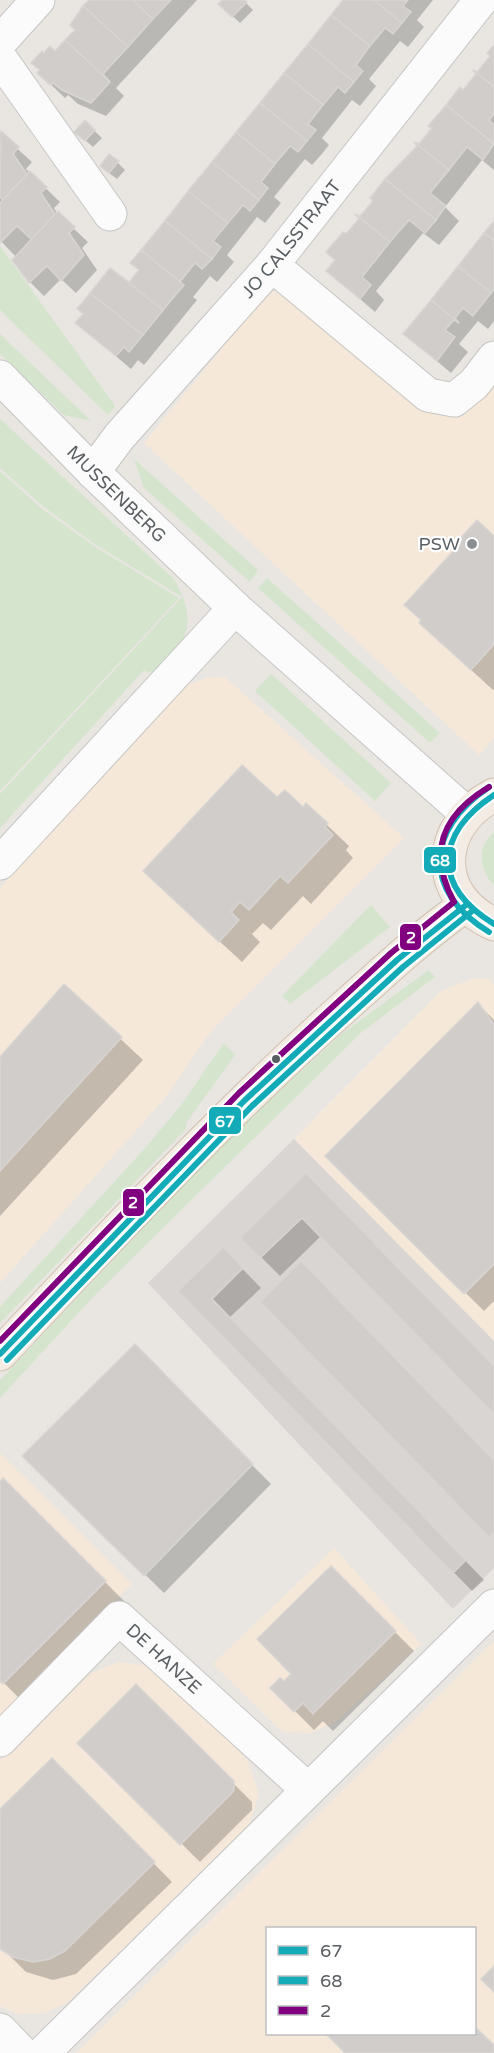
<svg xmlns="http://www.w3.org/2000/svg" width="494" height="2053" viewBox="0 0 494 2053" font-family="'Varela Round',sans-serif">
<style>
.commercial{fill:#f5e8d9;fill-rule:evenodd}
.industrial{fill:#d9d5d2}
.green{fill:#d5e5cd}
.shadow{fill:#0003}
.building{fill:#d0cdcb;stroke:#d8d5d2;stroke-width:1.5}
.lines{fill:none;stroke-linecap:round;stroke-linejoin:round}
.minor-casing{stroke:#c5c5c4;stroke-width:35}
.major-casing{stroke:#d1c1af;stroke-width:35}
.minor{stroke:#fcfbfb;stroke-width:33}
.major{stroke:#f2ece5;stroke-width:33}
.bus-1-casing{stroke:#fff;stroke-width:10}
.bus-2-casing{stroke:#fff;stroke-width:10}
.bus-3-casing{stroke:#fff;stroke-width:10}
.bus-1{stroke:#12abb7;stroke-width:6}
.bus-2{stroke:#12abb7;stroke-width:6}
.bus-3{stroke:#800080;stroke-width:6}
.poi-dot{fill:#8b8e8e;stroke:#fff;stroke-width:2}
.bus-dot{fill:#585e61;stroke:#fff;stroke-width:2}
.labels{text-anchor:middle;stroke-width:4.5;stroke-linejoin:round;paint-order:stroke}
.street-label{font-size:18px;fill:#585e61;stroke:#fff}
.poi-label{font-size:18px;fill:#585e61;stroke:#fff;text-anchor:end}
.line-badge{stroke:#fff;stroke-width:2}
.badge-label{font-size:16px;text-anchor:middle;font-weight:bold;fill:#fff}
</style>
<rect width="100%" height="100%" fill="#e9e6e2"/>
<g class="commercial">
<polygon points="269,291 286,294 422,407 494,377 494,738 479,755 144,443"/>
<polygon points="210,677 225,677 404,838 212,1030 165,1098 0,1283 0,888 178,688"/>
<polygon points="472,979 490,979 494,985 494,1341 294,1139 441,991"/>
<polygon points="0,1453 132,1584 0,1716"/>
<polygon points="334,1548 421,1644 337,1721 311,1733 283,1732 213,1664"/>
<path d="M494 1641V2053H76ZM268 1928H474V2034H268Z"/>
<polygon points="119,1662 150,1666 238,1750 249,1764 259,1795 249,1825 67,2003 44,2013 17,2014 0,2006 0,1760 88,1674"/>
</g>
<polygon class="industrial" points="294,1139 494,1341 494,1568 453,1609 148,1283"/>
<g class="green">
<polygon points="0,246 115,406 108,415 0,310"/>
<polygon points="0,334 91,421 64,415 0,354"/>
<path d="M0 419 174 579C197 620 190 637 161 671L147 672 144 670 0 828V794L182 597 96 545 44 507 0 468Z"/>
<polygon points="134,459 258,570 250,582 144,488"/>
<polygon points="0,471 42,509 94,546 179,598 0,791"/>
<polygon points="267,578 440,733 430,743 258,588"/>
<polygon points="271,674 391,783 375,801 255,691"/>
<path d="M494 832V886C479 869 476 847 494 832Z"/>
<polygon points="371,905 390,927 290,1004 282,996"/>
<polygon points="429,970 435,977 362,1032 95,1295 0,1398 0,1380 197,1171 270,1099 344,1032"/>
<polygon points="224,1043 235,1055 186,1123 186,1129 0,1323 0,1307 147,1146 181,1105"/>
</g>
<g class="shadow">
<polygon points="91,0 197,0 116,88 124,96 106,116 78,104 68,95 65,98 39,73 77,30 76,16"/>
<polygon points="224,0 243,0 253,10 240,23 220,4"/>
<polygon points="345,0 433,0 417,20 424,27 408,47 400,41 369,79 376,86 360,106 352,100 322,138 329,145 321,155 312,165 305,159 274,197 281,203 265,223 257,217 227,255 234,262 217,282 210,276 193,297 197,300 144,365 138,360 131,369 77,323 129,284"/>
<polygon points="494,47 494,170 482,160 445,207 459,221 439,245 423,233 376,291 384,300 375,312 328,271 337,260 346,236 375,201 372,198 402,162 405,164 492,56"/>
<polygon points="85,122 102,138 93,147 84,139"/>
<polygon points="0,133 32,162 26,169 60,202 54,208 57,213 88,242 82,248 97,270 76,293 61,279 44,296 30,282 17,258 0,240"/>
<polygon points="118,163 125,170 117,179 109,173"/>
<polygon points="494,224 494,321 488,329 478,321 459,344 468,352 451,373 405,334"/>
<polygon points="494,538 494,689 493,690 443,644 423,621"/>
<polygon points="277,800 303,809 306,805 349,846 346,850 353,858 311,904 303,896 271,930 263,923 252,934 260,942 242,962 167,893"/>
<polygon points="64,986 143,1060 0,1216 0,1058"/>
<polygon points="478,1004 494,1020 494,1301 484,1311 327,1156"/>
<polygon points="306,1175 494,1367 494,1412 322,1235 280,1276 242,1238"/>
<polygon points="223,1249 261,1288 229,1318 484,1580 472,1591 180,1291"/>
<polygon points="135,1347 271,1484 164,1593 24,1456"/>
<polygon points="3,1480 127,1604 26,1705 0,1679 0,1483"/>
<polygon points="331,1568 414,1651 333,1731 323,1721 314,1730 272,1688 284,1683 293,1674"/>
<polygon points="136,1686 252,1802 252,1810 200,1862 80,1743"/>
<polygon points="52,1760 172,1882 76,1974 53,1980 26,1972 0,1946 0,1811"/>
<polygon points="328,2034 474,2034 494,2047 494,2053 347,2053"/>
</g>
<g class="building">
<polygon points="89,0 133,0 153,19 128,47 83,6"/>
<polygon points="133,0 171,0 153,19"/>
<polygon points="222,0 245,0 247,2 232,17 218,4"/>
<polygon points="343,0 374,0 402,23 393,34 385,28 370,46 331,15"/>
<polygon points="374,0 408,0 403,6 411,12 402,23"/>
<polygon points="83,6 128,47 103,74 110,82 65,40 75,30 70,25"/>
<polygon points="331,15 370,46 356,65 363,71 354,82 308,44"/>
<polygon points="65,40 110,82 91,103 62,90 53,83 50,85 37,73 40,70 31,63 42,51 44,53 50,46 55,51"/>
<polygon points="308,44 354,82 345,93 338,87 323,105 284,73"/>
<polygon points="494,45 494,87 473,70 477,72 490,56 487,53"/>
<polygon points="473,70 494,87 494,114 489,120 494,125 494,144 446,105 460,87 463,90 476,74"/>
<polygon points="284,73 323,105 308,124 316,130 307,141 260,103"/>
<polygon points="260,103 307,141 298,152 290,146 275,164 236,132"/>
<polygon points="446,105 494,144 483,160 467,147 449,170 414,142 419,144 432,128 428,126"/>
<polygon points="85,120 95,130 85,141 74,132"/>
<polygon points="1,131 19,147 13,154 27,174 3,200 0,197"/>
<polygon points="236,132 275,164 261,182 268,188 259,200 212,162"/>
<polygon points="414,142 449,170 430,193 446,206 436,220 385,179 417,146"/>
<polygon points="109,154 119,161 109,173 100,166"/>
<polygon points="212,162 259,200 250,211 243,205 228,223 188,191"/>
<polygon points="30,171 47,187 41,193 55,214 32,240 17,226 0,243 0,203"/>
<polygon points="385,179 436,220 425,233 409,220 390,242 355,214 360,216 373,201 370,198"/>
<polygon points="188,191 228,223 213,241 221,247 212,259 165,221"/>
<polygon points="58,211 75,227 69,233 84,255 61,281 47,266 29,283 12,260"/>
<polygon points="355,214 390,242 362,277 371,285 360,299 326,271 335,260 326,252 343,232 346,234 359,219"/>
<polygon points="165,221 212,259 202,269 195,263 180,282 141,250"/>
<polygon points="494,221 494,241 484,233"/>
<polygon points="484,233 494,241 494,289 491,293 458,266"/>
<polygon points="141,250 184,285 163,310 110,268 129,282 139,270 130,263"/>
<polygon points="458,266 491,293 473,316 463,308 455,318 459,323 431,300"/>
<polygon points="110,268 163,310 143,335 90,293"/>
<polygon points="90,293 143,335 129,352 124,347 116,356 75,323 83,314 77,309"/>
<polygon points="431,300 459,323 454,320 445,330 455,337 437,361 403,334"/>
<polygon points="477,520 494,536 494,644 471,670 419,623 421,620 404,605 457,547 455,544"/>
<polygon points="242,765 277,797 285,790 303,807 306,803 328,823 325,827 333,835 288,883 280,876 249,910 240,902 231,912 239,920 219,942 143,871"/>
<polygon points="64,984 122,1037 0,1171 0,1057"/>
<polygon points="478,1002 494,1025 494,1264 464,1294 325,1156"/>
<polygon points="306,1173 494,1366 494,1414 302,1218 260,1258 240,1238"/>
<polygon points="223,1247 243,1268 212,1299 466,1560 453,1573 178,1291"/>
<polygon points="301,1261 494,1460 494,1533 489,1537 260,1302"/>
<polygon points="135,1344 253,1464 144,1576 22,1456"/>
<polygon points="3,1478 106,1581 3,1684 0,1681 0,1481"/>
<polygon points="331,1566 396,1631 313,1714 303,1703 294,1712 270,1688 280,1678 284,1681 291,1674 257,1639"/>
<polygon points="136,1684 234,1781 234,1791 180,1845 77,1743"/>
<polygon points="52,1758 155,1862 65,1951 50,1959 33,1962 13,1957 0,1949 0,1809"/>
<polygon points="494,1966 494,1992 481,1979"/>
<polygon points="474,2026 494,2045 494,2053 345,2053 326,2034 474,2034"/>
</g>
<g class="lines">
<defs>
<g id="minor">
<polyline points="0,42 38,0"/>
<polyline points="0,58 110,214"/>
<polyline points="272,265 428,395 454,400 474,384 494,358"/>
<path id="s1" d="M0 377 93 472 235 608 466 813"/>
<path id="s2" d="M93 472 119 437 272 265 481 0"/>
<polyline points="0,863 235,608"/>
<path id="s3" d="M0 1740 119 1618 307 1789"/>
<polyline points="0,2030 22,2053"/>
<polyline points="43,2053 494,1606"/>
</g>
<g id="major">
<path d="M494 795C436 824 431 896 494 924"/>
<path d="M0 1354C107 1240 215 1124 331 1019 375 980 417 939 466 905"/>
</g>
</defs>
<use href="#minor" class="minor-casing"/>
<use href="#major" class="major-casing"/>
<use href="#minor" class="minor"/>
<use href="#major" class="major"/>
<defs>
<g id="bus-1">
<path d="M494 795C435 834 432 886 494 924"/>
<polyline points="0,1354 245,1100 397,960 466,905"/>
</g>
<g id="bus-2">
<path d="M489 787C425 830 422 891 489 932"/>
<polyline points="7,1360 252,1106 403,967 471,912"/>
</g>
<path id="bus-3" d="M0 1341 239 1093 391 953 454 902C427 852 442 815 489 787"/>
</defs>
<use href="#bus-1" class="bus-1-casing"/>
<use href="#bus-2" class="bus-2-casing"/>
<use href="#bus-3" class="bus-3-casing"/>
<use href="#bus-1" class="bus-1"/>
<use href="#bus-2" class="bus-2"/>
<use href="#bus-3" class="bus-3"/>
</g>
<circle class="poi-dot" cx="472" cy="544" r="6"/>
<circle class="bus-dot" cx="276" cy="1059" r="5"/>
<g class="labels">
<g class="street-label">
<text dy="6" stroke="none"><textPath href="#s2" startOffset="306">JO CALSSTRAAT</textPath></text>
<text dy="6" stroke="none"><textPath href="#s1" startOffset="165">MUSSENBERG</textPath></text>
<text dy="6" stroke="none"><textPath href="#s3" startOffset="231">DE HANZE</textPath></text>
</g>
<g class="poi-label">
<text x="460" y="550">PSW</text>
</g>
</g>
<g class="line-badge">
<rect x="423" y="846" width="34" height="28" rx="6" fill="#12abb7"/>
<rect x="399" y="923" width="23" height="28" rx="6" fill="#800080"/>
<rect x="208" y="1106" width="34" height="29" rx="6" fill="#12abb7"/>
<rect x="122" y="1188" width="23" height="29" rx="6" fill="#800080"/>
</g>
<g class="badge-label">
<text x="440" y="866">68</text>
<text x="411" y="943">2</text>
<text x="225" y="1127">67</text>
<text x="133" y="1208">2</text>
</g>
<rect x="266" y="1927" width="210" height="108" fill="#ffffff" stroke="#bcbfc0" stroke-width="1.5"/>
<rect x="278" y="1946" width="30" height="9" fill="#12abb7" stroke="#bcbfc0" stroke-width="1.5"/>
<text x="320" y="1957" font-size="18" fill="#585e61">67</text>
<rect x="278" y="1976" width="30" height="9" fill="#12abb7" stroke="#bcbfc0" stroke-width="1.5"/>
<text x="320" y="1987" font-size="18" fill="#585e61">68</text>
<rect x="278" y="2006" width="30" height="9" fill="#800080" stroke="#bcbfc0" stroke-width="1.5"/>
<text x="320" y="2017" font-size="18" fill="#585e61">2</text>
</svg>
